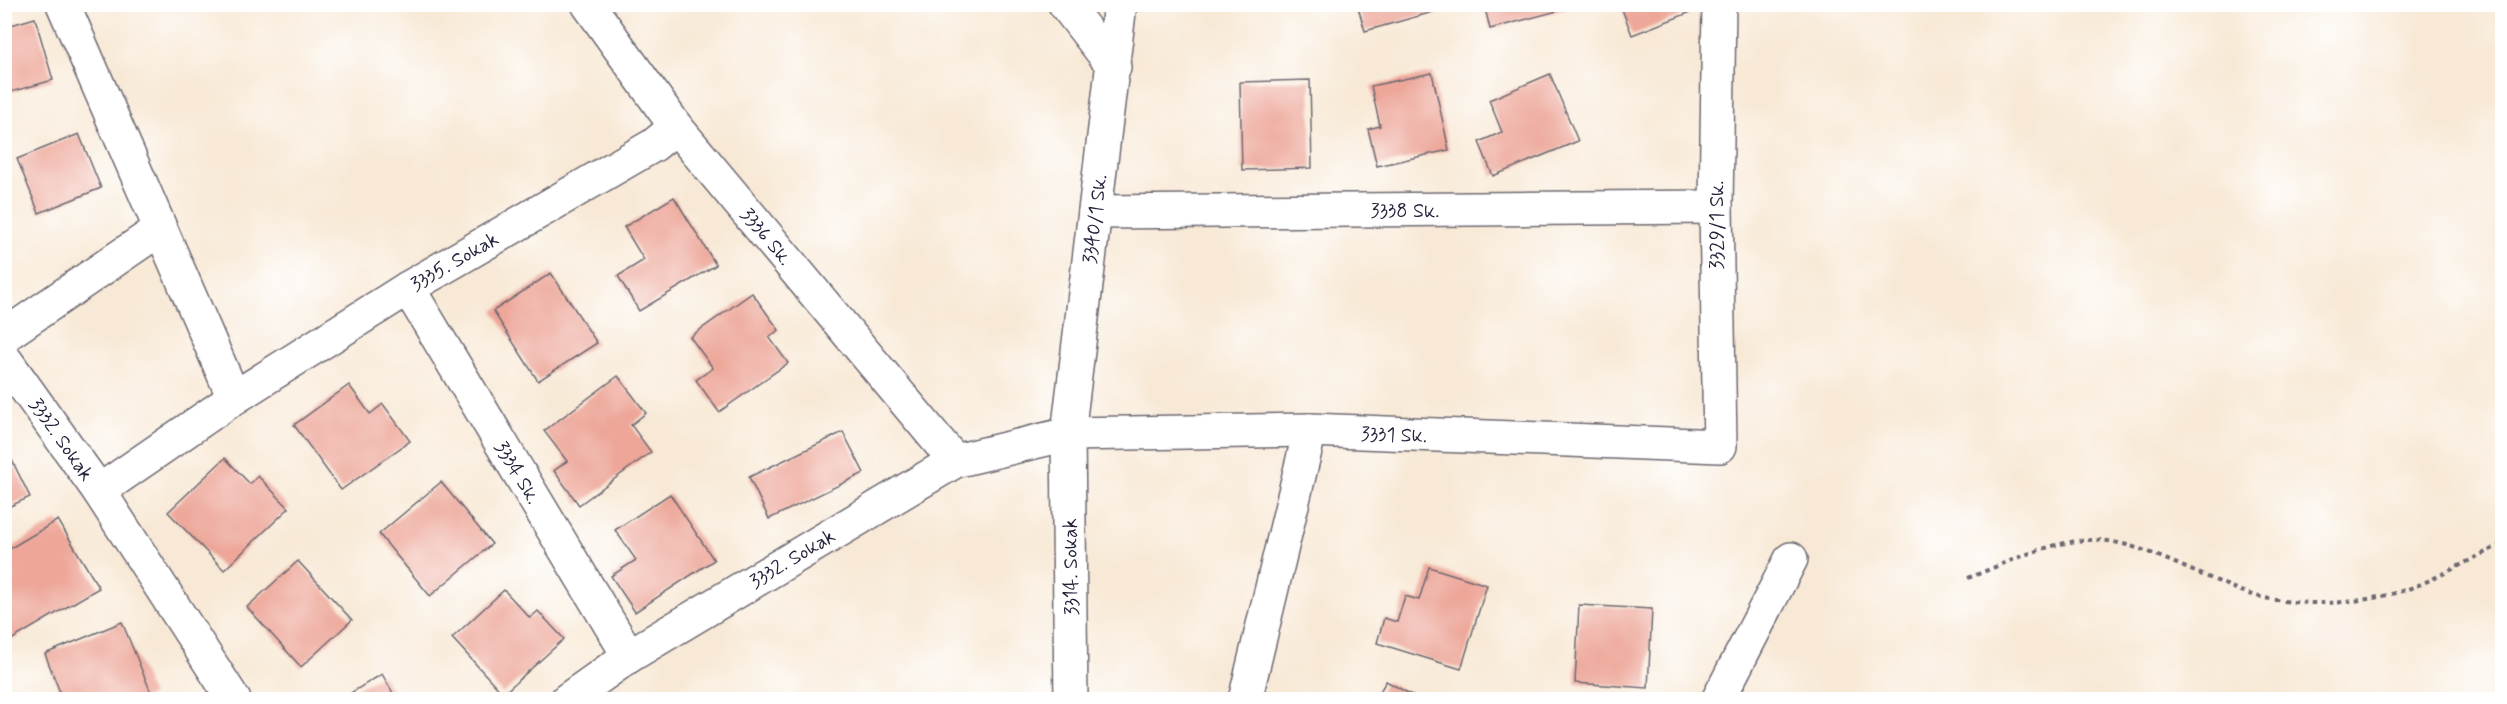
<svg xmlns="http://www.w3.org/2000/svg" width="2507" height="704" viewBox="0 0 2507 704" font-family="Mynerve,sans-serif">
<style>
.building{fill:#eda698}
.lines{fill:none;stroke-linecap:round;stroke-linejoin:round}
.minor-casing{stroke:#6d6871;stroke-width:36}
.path{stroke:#6d6871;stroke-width:4;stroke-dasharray:4.5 4.5;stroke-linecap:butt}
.minor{stroke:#fff;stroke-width:33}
.labels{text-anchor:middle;stroke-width:4.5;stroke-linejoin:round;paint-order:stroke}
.street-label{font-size:20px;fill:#22223b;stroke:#fff}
</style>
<rect width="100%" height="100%" fill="#fff"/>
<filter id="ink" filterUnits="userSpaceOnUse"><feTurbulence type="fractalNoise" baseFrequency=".0167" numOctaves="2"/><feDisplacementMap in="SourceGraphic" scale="12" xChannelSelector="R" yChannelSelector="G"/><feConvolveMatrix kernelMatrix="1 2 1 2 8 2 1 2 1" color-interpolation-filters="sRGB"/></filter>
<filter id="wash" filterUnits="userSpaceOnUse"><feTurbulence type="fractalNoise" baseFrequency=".008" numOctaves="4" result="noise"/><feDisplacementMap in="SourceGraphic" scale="24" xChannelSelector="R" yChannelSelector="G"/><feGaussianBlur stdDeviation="1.35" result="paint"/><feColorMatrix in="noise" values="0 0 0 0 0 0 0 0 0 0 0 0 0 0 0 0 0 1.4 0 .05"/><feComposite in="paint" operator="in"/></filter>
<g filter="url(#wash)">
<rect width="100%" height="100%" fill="#f8e9d6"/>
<g id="blocks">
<g class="building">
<polygon points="1357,4 1443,4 1444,9 1365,31"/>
<polygon points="1484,4 1580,4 1580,5 1490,29"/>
<polygon points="1620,4 1709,4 1709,5 1632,35"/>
<polygon points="35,18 53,80 4,94 4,27"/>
<polygon points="1432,73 1449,150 1377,166 1368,129 1380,126 1371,86"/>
<polygon points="1550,74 1578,141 1493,176 1479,142 1502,132 1489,100"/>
<polygon points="1310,80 1312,168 1242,170 1240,82"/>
<polygon points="79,134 101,188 39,213 17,159"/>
<polygon points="674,197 716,265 639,311 618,276 644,260 624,227"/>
<polygon points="551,273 597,343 538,381 493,311"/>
<polygon points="752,293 779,330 769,337 788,363 719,412 696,380 713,368 690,337"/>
<polygon points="618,376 646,413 631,425 651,452 579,505 554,471 567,461 544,431"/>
<polygon points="349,385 370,414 383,404 410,441 341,490 294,425"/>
<polygon points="843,432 864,473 769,519 749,477"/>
<polygon points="4,444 30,497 4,509"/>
<polygon points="225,458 250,484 258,476 289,508 224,570 168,512"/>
<polygon points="441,482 492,544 430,596 379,534"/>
<polygon points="670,494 714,560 635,612 611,576 636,560 615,530"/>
<polygon points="58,520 99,588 11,640 4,629 4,597 7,595 4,591 4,552"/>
<polygon points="298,561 352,620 301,667 247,607"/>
<polygon points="1429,567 1487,585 1461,669 1377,643 1384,618 1397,622 1405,596 1419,600"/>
<polygon points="504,590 530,618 538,611 564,639 503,694 452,638"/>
<polygon points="1579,605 1652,609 1648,688 1575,683"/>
<polygon points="122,622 152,695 141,700 63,700 45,654"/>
<polygon points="382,674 397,700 339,700"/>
<polygon points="1386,681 1421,700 1375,700"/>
</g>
</g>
</g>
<g filter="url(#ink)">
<use href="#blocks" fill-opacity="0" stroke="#6d6871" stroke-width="1.5"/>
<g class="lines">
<defs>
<g id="minor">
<polyline points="63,4 234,398"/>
<polyline points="588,4 676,127 955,461"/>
<polyline points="1065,4 1114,67"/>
<polyline points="1095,212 1716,207"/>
<polyline points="408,288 629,656"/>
<polyline points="4,336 160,229"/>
<polyline points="4,358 99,491 234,700"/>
<polyline points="99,491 234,398 408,288 654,145 676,127"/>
<polyline points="567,700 629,656 955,461 1068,434 1310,430 1720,446 1716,207 1719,4"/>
<polyline points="1071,700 1068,434 1120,4"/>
<polyline points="1245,700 1310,430"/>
<polyline points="1718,700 1791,559"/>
</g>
</defs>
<use href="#minor" class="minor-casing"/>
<path class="path" d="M1968 578C2007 563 2051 540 2093 540 2131 540 2170 562 2205 576 2223 583 2242 593 2260 597 2311 608 2373 604 2421 584 2449 572 2475 557 2502 544"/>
<use href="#minor" class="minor"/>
</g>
</g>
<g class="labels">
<g class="street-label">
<text x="1405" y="217">3338 Sk.</text>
<text transform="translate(1094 219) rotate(-83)" y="7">3340/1 Sk.</text>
<text transform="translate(1716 225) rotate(-90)" y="7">3329/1 Sk.</text>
<text transform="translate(767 236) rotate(50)" y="7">3336 Sk.</text>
<text transform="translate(454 261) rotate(-30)" y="7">3335. Sokak</text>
<text transform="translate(1394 434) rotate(2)" y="7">3331 Sk.</text>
<text transform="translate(62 439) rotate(55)" y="7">3332. Sokak</text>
<text transform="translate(518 472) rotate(59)" y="7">3334 Sk.</text>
<text transform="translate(792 558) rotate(-31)" y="7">3332. Sokak</text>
<text transform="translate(1070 567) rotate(-91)" y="7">3314. Sokak</text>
</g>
</g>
<rect width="2507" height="704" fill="none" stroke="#fff" stroke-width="24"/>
</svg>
